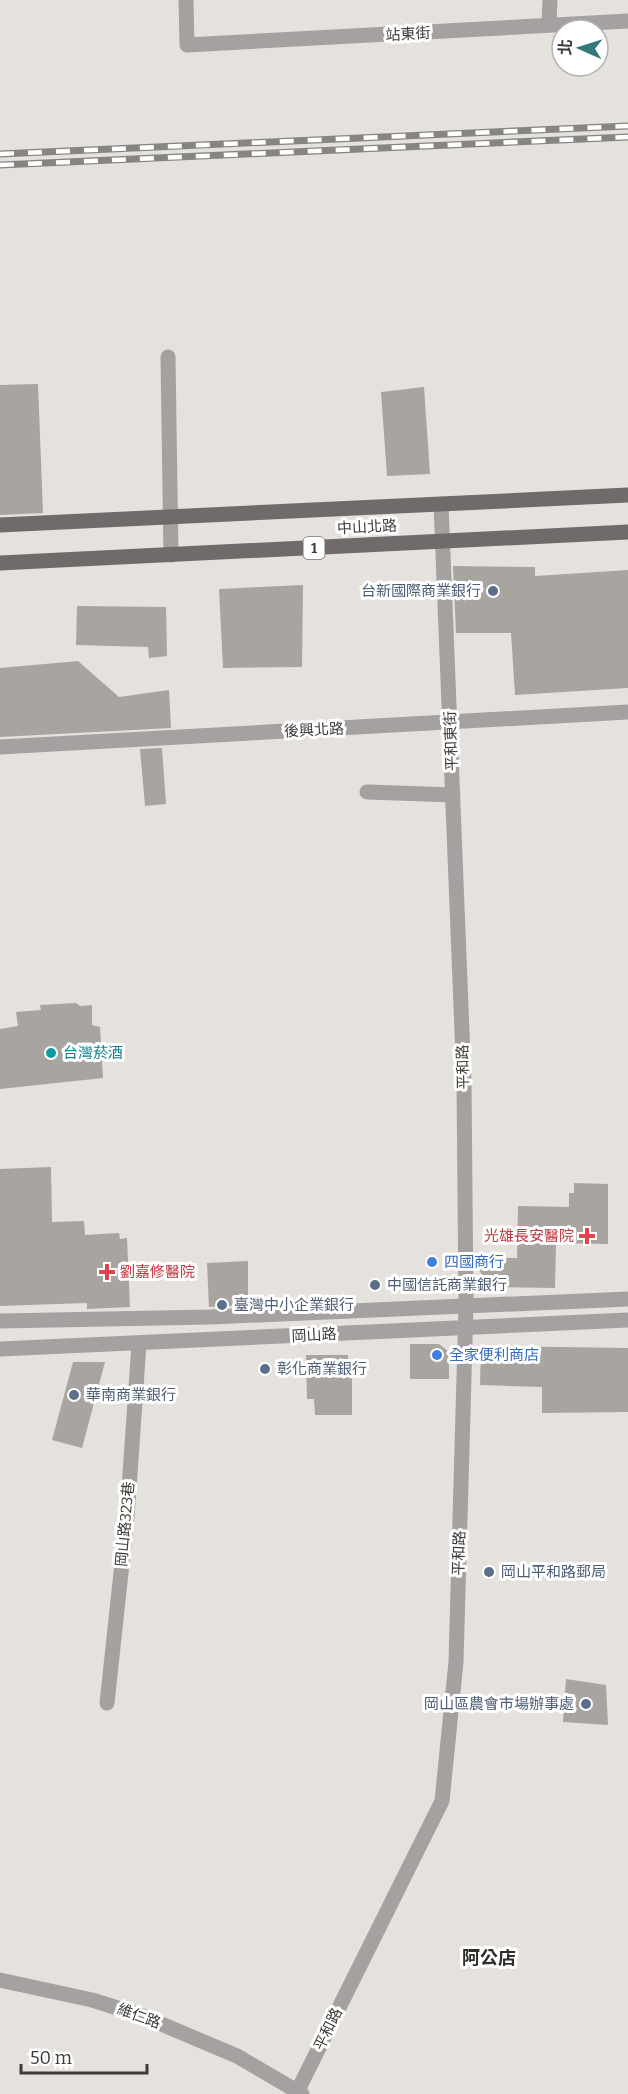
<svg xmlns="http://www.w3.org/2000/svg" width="628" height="2094" viewBox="0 0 628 2094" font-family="Bitter,'Noto Sans TC',serif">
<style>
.building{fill:#a8a5a0}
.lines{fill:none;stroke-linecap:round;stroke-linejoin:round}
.street{stroke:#a4a1a0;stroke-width:15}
.primary{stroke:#706b6a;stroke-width:15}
.rail-casing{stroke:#878582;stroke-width:7}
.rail{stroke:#fff;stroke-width:4.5;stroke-dasharray:14;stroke-linecap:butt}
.service-dot{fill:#5c6f8a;stroke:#fff;stroke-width:2}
.culture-dot{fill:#0f9aa8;stroke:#fff;stroke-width:2}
.health-dot{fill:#e0444e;stroke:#fff;stroke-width:2}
.shop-dot{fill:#3f7fe0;stroke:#fff;stroke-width:2}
.labels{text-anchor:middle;stroke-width:6;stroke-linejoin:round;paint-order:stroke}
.shield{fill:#fff;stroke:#767674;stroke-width:1.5}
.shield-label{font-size:14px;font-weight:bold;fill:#3c3b39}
.street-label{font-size:15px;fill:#3c3b39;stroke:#fff}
.service-label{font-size:15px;fill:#4e5e75;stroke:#fff;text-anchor:start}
.culture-label{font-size:15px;fill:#0d838f;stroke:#fff;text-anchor:start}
.health-label{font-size:15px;fill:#be3a42;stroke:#fff;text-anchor:end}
.shop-label{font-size:15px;fill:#366cbe;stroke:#fff;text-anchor:start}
.quarter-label{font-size:18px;font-weight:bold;fill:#302e2a;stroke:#fff}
</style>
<rect width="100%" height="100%" fill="#e5e2dd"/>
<g class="building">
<polygon points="38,384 43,513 0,515 0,385"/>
<polygon points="424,387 430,474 387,476 381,392"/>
<polygon points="453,566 535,567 535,576 628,570 628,688 515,695 511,633 456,633"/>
<polygon points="303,585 302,667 223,668 219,589"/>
<polygon points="77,606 166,607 167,656 149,658 148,647 76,645"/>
<polygon points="78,661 119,697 169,690 171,728 0,737 0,668"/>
<polygon points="162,748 166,804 145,806 140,749"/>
<polygon points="76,1003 80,1006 92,1005 92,1025 100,1027 103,1078 0,1089 0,1029 18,1026 16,1012 41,1010 40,1005"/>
<polygon points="51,1167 52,1222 84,1221 85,1235 119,1233 120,1239 127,1238 130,1307 87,1309 87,1303 0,1306 0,1169"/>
<polygon points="574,1183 608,1184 608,1244 556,1243 555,1288 499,1287 487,1284 481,1274 477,1258 517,1258 518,1206 569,1207 569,1193 574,1193"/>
<polygon points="248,1261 248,1302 244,1305 209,1307 207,1263"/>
<polygon points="410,1344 439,1344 449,1352 449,1379 410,1379"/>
<polygon points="481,1346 628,1348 628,1412 542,1413 542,1387 480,1385"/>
<polygon points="306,1355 348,1355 348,1366 352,1366 352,1415 315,1415 314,1399 307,1399"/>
<polygon points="73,1362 105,1362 82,1448 52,1440"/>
<polygon points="566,1679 606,1685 608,1725 563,1722"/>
</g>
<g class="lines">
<g class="street">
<polyline points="186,0 187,45 628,21"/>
<polyline points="549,24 550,0"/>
<polyline points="168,357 171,555"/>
<polyline points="0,747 628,712"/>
<polyline points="367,792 453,795"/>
<polyline points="0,1321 211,1317 628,1299"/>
<polyline points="0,1349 628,1320"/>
<polyline points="107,1703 127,1517 139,1344"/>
<polyline points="0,1980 92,2000 140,2015 237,2056 302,2094"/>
<polyline points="296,2094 442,1801 456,1662 466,1305 464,1082 441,504"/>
</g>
<g class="primary">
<polyline points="0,525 628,495"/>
<polyline points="0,563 628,532"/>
</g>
<defs>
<g id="rail">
<polyline points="0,154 628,126"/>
<polyline points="0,165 628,137"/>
</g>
</defs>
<use href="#rail" class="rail-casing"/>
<use href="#rail" class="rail"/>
</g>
<g class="service-dot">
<circle cx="493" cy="591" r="6"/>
<circle cx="375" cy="1285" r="6"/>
<circle cx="222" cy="1305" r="6"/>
<circle cx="265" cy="1369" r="6"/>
<circle cx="74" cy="1395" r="6"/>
<circle cx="489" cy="1572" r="6"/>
<circle cx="586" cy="1704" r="6"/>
</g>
<circle class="culture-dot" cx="51" cy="1053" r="6"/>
<g class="health-dot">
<path d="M584 1227h6v6h6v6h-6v6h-6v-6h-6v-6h6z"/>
<path d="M104 1263h6v6h6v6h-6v6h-6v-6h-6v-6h6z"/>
</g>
<g class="shop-dot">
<circle cx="432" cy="1262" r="6"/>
<circle cx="437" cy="1355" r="6"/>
</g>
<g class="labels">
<rect class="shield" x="303.5" y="537" width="21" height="22" rx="4.5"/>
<g class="shield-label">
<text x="314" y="553">1</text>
</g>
<g class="street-label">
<text transform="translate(408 34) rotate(-3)" y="5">站東街</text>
<text transform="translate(367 527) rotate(-3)" y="5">中山北路</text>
<text transform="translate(314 730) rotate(-3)" y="5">後興北路</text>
<text transform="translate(451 741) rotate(-92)" y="5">平和東街</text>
<text transform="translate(463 1067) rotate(-91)" y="5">平和路</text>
<text transform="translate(314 1335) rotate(-3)" y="5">岡山路</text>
<text transform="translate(125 1524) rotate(-85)" y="5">岡山路323巷</text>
<text transform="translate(459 1553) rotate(-88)" y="5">平和路</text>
<text transform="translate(139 2016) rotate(20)" y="5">維仁路</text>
<text transform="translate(328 2029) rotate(-64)" y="5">平和路</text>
</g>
<g class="service-label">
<text x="481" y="596" text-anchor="end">台新國際商業銀行</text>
<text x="387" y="1290">中國信託商業銀行</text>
<text x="234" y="1310">臺灣中小企業銀行</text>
<text x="277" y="1374">彰化商業銀行</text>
<text x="86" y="1400">華南商業銀行</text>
<text x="501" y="1577">岡山平和路郵局</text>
<text x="574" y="1709" text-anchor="end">岡山區農會市場辦事處</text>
</g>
<g class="culture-label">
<text x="63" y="1058">台灣菸酒</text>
</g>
<g class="health-label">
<text x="574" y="1241">光雄長安醫院</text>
<text x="120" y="1277" text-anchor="start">劉嘉修醫院</text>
</g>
<g class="shop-label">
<text x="444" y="1267">四國商行</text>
<text x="449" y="1360">全家便利商店</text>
</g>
<g class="quarter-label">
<text x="489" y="1964">阿公店</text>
</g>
</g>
<g transform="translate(580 48) rotate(273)"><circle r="28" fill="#ffffff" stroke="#b1b1b0" stroke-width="1.5"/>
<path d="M0-4.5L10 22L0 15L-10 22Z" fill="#327b7a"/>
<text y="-9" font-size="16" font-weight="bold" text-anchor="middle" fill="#3c3b39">北</text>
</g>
<path d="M21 2064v9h126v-9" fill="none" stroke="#3c3b39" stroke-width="3"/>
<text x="30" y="2064" font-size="18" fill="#3c3b39" stroke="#ffffff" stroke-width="4.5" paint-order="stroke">50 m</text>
</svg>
